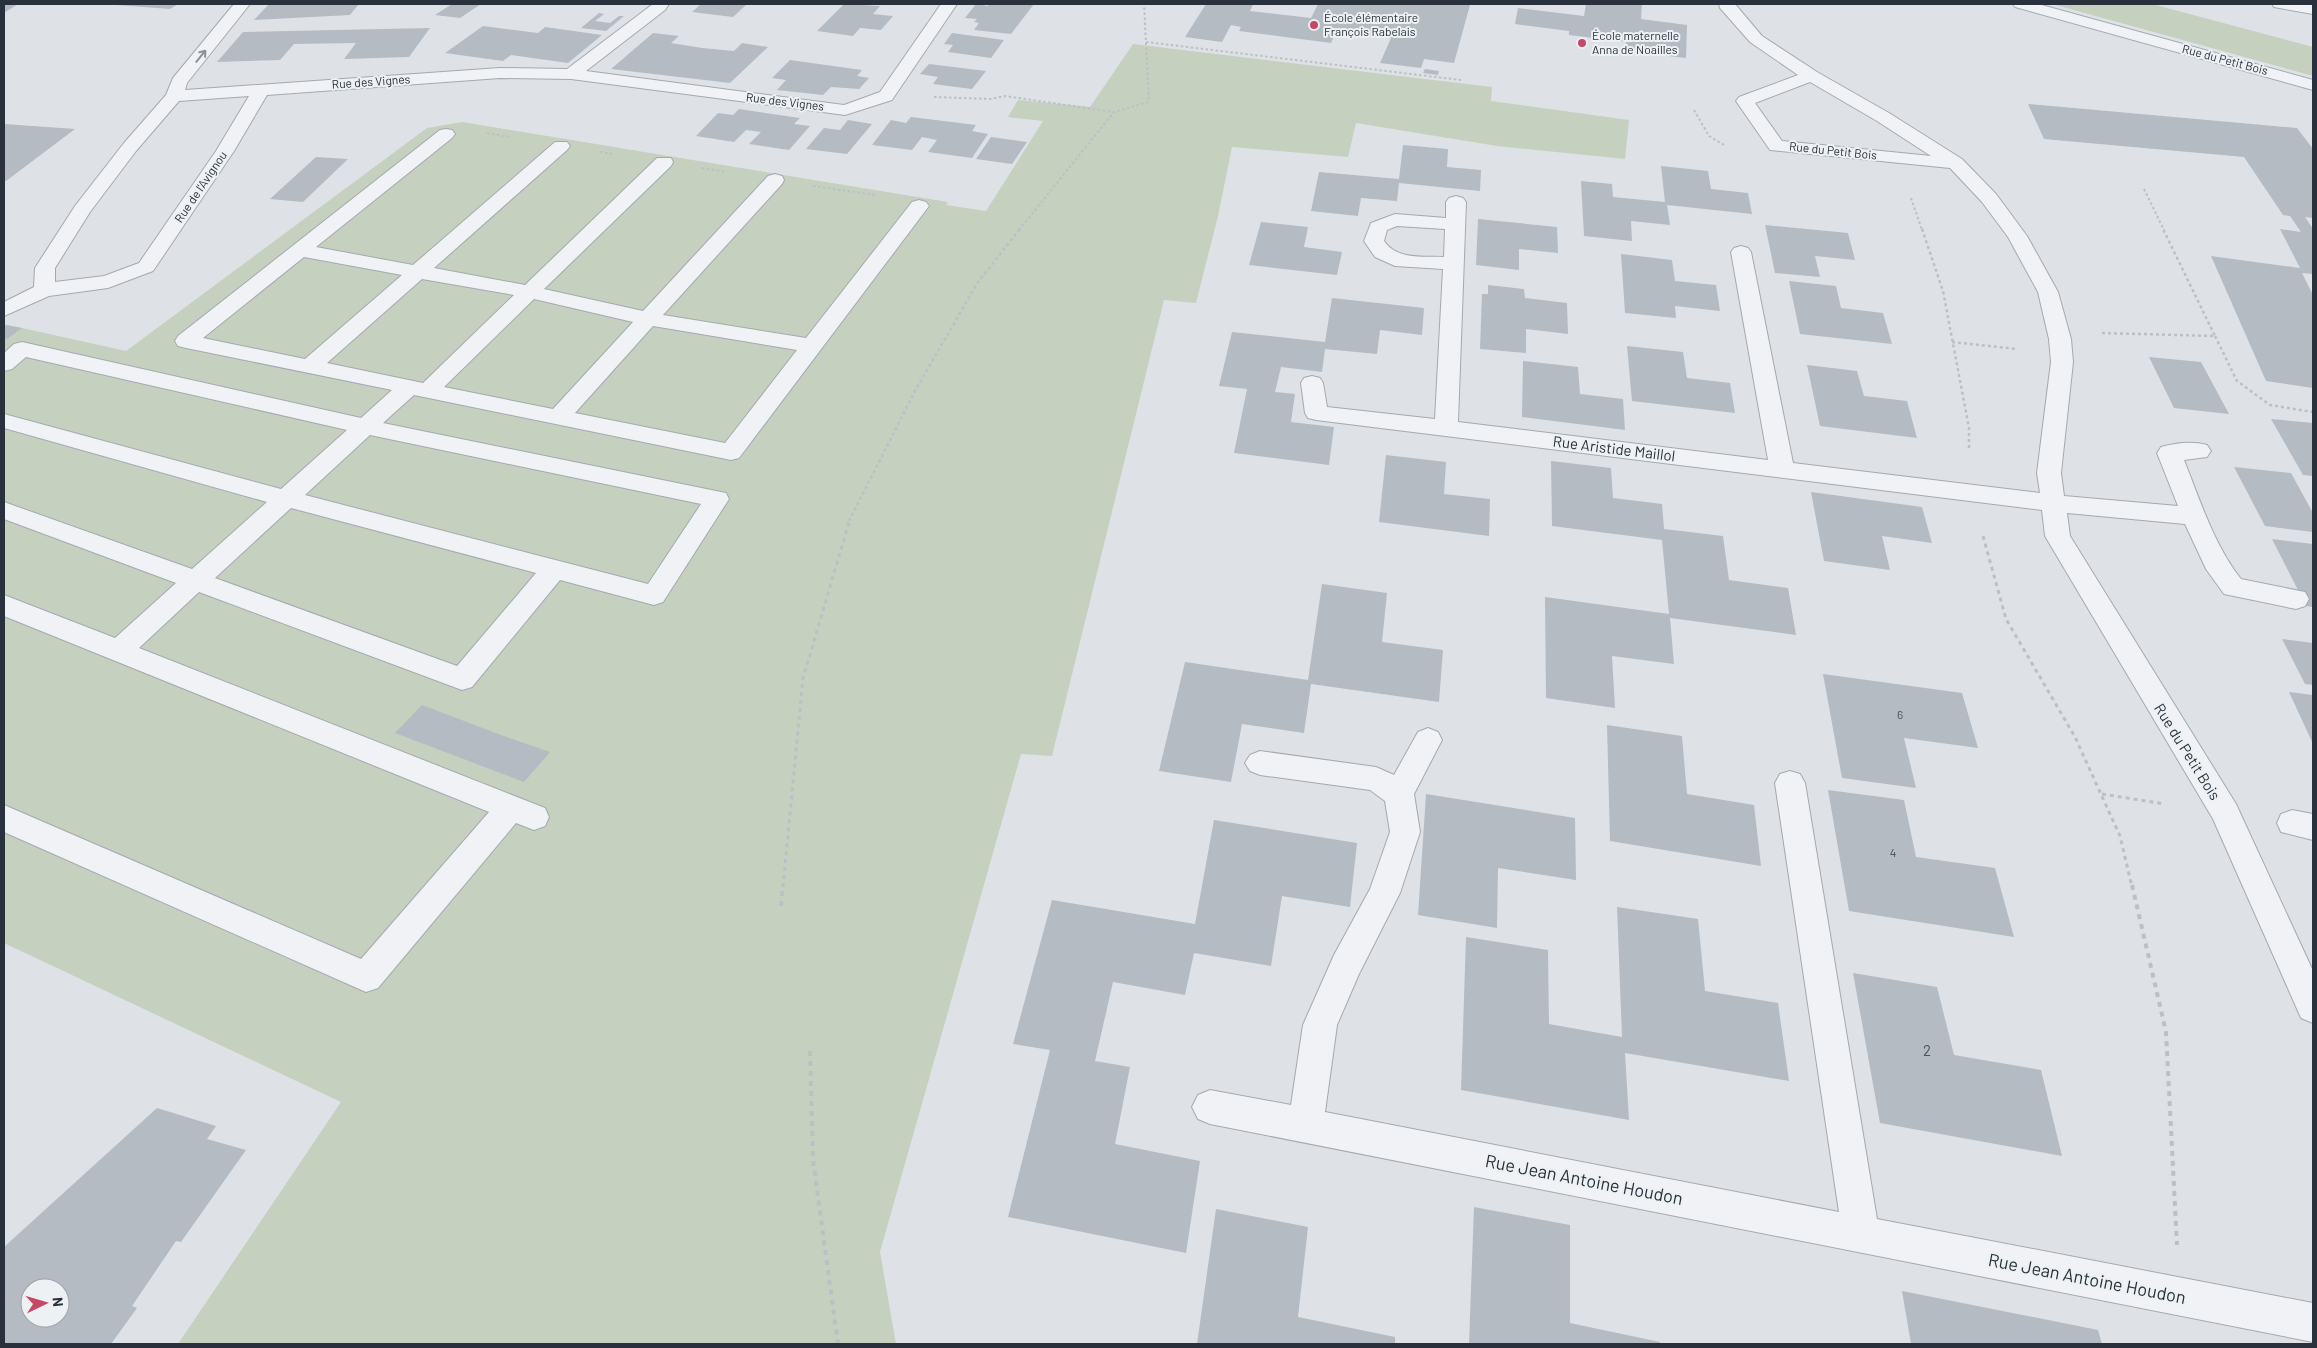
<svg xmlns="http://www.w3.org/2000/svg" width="2317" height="1348" viewBox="0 0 2317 1348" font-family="Barlow,sans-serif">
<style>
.green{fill:#c5d0bf}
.building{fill:#b5bbc3;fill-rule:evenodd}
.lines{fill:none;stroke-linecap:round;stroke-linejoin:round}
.service-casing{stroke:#a4a9b0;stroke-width:2}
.minor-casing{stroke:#a4a9b0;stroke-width:2}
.path-far3{stroke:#bcc0c5;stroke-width:2;stroke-dasharray:2.5 2.5;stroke-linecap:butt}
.path-far2{stroke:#bcc0c5;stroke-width:2.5;stroke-dasharray:3 3;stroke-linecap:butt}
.path-far1{stroke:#bcc0c5;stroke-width:3;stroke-dasharray:4 4;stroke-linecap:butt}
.path{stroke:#bcc0c5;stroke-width:4;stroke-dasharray:5 5;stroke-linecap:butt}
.service{fill:#f0f2f5;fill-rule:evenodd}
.minor{fill:#f0f2f5;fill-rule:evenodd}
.oneway{stroke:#8c9298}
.poi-dot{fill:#c64865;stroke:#edf1f4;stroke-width:2}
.labels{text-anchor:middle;stroke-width:4;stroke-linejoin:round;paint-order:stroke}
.far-poi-label{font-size:12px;fill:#28313c;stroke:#edf1f4;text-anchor:start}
.far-street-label{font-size:12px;fill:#28313c;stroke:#edf1f4}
.number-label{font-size:12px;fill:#4b545e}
.street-label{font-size:15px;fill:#28313c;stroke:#edf1f4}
.near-number-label{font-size:15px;fill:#4b545e}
.near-street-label{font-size:18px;fill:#28313c;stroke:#edf1f4}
</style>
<rect width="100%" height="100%" fill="#dee2e7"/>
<g class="green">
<polygon points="2052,4 2152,4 2313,47 2313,76"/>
<polygon points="1133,44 1492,87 1491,101 1629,120 1625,159 1497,146 1356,123 1348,157 1232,147 1218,216 1196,303 1164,300 1052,756 1021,754 880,1252 896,1344 178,1344 341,1102 4,943 4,327 6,325 22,328 126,351 427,128 462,122 948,202 946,205 986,211 1043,121 1008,117 1018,100 1090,107"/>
</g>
<g class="building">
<polygon points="4,4 18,4 4,13"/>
<polygon points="103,4 178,4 170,9"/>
<polygon points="269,4 359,4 350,15 254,20"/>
<polygon points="452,4 481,4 460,18 435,15"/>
<polygon points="701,4 747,4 733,17 692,12"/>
<polygon points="844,4 880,6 873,14 893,16 881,30 860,28 853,36 817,31"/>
<polygon points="976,4 988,6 989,4 1034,4 1011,34 974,30 979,23 974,22 977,19 965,18"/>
<polygon points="1206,4 1253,4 1250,11 1311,18 1318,4 1470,5 1454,63 1424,59 1421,68 1380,63 1391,38 1336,31 1331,43 1239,31 1241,27 1231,25 1222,42 1185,37"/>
<polygon points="1586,4 1642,4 1641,19 1687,25 1686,58 1625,51 1626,42 1569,35 1569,31 1515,24 1518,8 1584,16"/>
<polygon points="599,13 604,14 595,21 610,23 619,16 624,16 606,31 581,28"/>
<polygon points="483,26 538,33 545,27 602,35 568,63 511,55 503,61 445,53"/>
<polygon points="430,28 409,57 344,59 356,43 294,44 280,60 217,62 243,32"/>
<polygon points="653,33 679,36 671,43 702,48 734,51 742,43 768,47 730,83 611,69"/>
<polygon points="952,33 1004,40 991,58 948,52 953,45 944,44"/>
<polygon points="790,60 862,70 857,76 869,78 859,89 831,87 823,95 777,90 786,80 772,78"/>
<polygon points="929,64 986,71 972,89 933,84 938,77 920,74"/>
<polygon points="1425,69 1439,71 1438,75 1423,73"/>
<polygon points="2028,104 2297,128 2313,149 2313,218 2305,217 2313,229 2313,274 2302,273 2313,295 2313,388 2266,381 2211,256 2300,268 2280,229 2301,232 2290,216 2283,215 2244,157 2044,139"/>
<polygon points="739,109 800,118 794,124 810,126 789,150 749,144 761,132 746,130 734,142 696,136 718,113 733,115"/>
<polygon points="911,117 976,125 972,131 988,134 972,158 928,152 937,140 922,137 912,150 872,145 891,120 906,123"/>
<polygon points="848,120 872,124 847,154 806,149 824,128 840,130"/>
<polygon points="4,124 75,129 6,181 4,181"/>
<polygon points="991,137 1027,142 1012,164 976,159"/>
<polygon points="1403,145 1448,149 1447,167 1481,170 1480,191 1399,183 1397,201 1361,198 1358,216 1311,211 1319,172 1399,179"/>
<polygon points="316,157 348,159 303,202 270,199"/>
<polygon points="1661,166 1708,171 1711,189 1748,193 1752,214 1667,205 1670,225 1631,221 1632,241 1584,236 1581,181 1612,184 1613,197 1665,202"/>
<polygon points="1478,219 1557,227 1558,253 1519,249 1519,270 1476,265"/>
<polygon points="1261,222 1308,227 1304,247 1342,252 1337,275 1249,265"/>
<polygon points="1765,225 1848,233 1855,260 1815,256 1820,277 1775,273"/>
<polygon points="1621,254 1672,260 1675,281 1716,285 1720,311 1675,306 1676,318 1625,313"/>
<polygon points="1789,281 1836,286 1841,308 1883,313 1892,344 1800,334"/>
<polygon points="1488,285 1524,289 1525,298 1567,303 1568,334 1526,329 1526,353 1480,349 1482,294 1488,294"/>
<polygon points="1332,298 1424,308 1422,335 1380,330 1377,354 1325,349 1322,372 1281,367 1275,392 1295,394 1291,422 1334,427 1329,465 1234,453 1247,389 1219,386 1232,332 1325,342"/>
<polygon points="6,325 22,328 7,339 4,338 4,327"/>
<polygon points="1627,346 1683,352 1687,378 1730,383 1735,413 1632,401"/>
<polygon points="2149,357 2201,362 2229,414 2174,408"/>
<polygon points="1523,361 1578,367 1580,394 1623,399 1625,430 1522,417"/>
<polygon points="1807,365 1857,371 1864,396 1907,401 1917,438 1820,426"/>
<polygon points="2271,419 2313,423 2313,476 2303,475"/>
<polygon points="1386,455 1446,462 1444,494 1490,499 1489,536 1379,522"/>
<polygon points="1551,461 1611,468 1613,498 1662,504 1664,529 1723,536 1729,580 1788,588 1796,635 1670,618 1674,664 1612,656 1615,708 1546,698 1545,597 1669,614 1662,540 1552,526"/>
<polygon points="2234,467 2291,473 2313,513 2313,532 2265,526"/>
<polygon points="1811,492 1922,507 1932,543 1882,536 1890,570 1824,561"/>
<polygon points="2272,539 2313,544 2313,607 2306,606"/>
<polygon points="1322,584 1387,593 1382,642 1443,650 1439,702 1311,684 1304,733 1242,724 1231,782 1159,771 1185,662 1308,680"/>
<polygon points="2282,639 2313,643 2313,685 2305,684"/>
<polygon points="1823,674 1962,693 1978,748 1904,738 1916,788 1842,778"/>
<polygon points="2289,692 2313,695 2313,744"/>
<polygon points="422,705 501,735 550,752 524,782 395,733"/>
<polygon points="1607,725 1682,736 1687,794 1754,805 1761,866 1610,841"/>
<polygon points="1828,790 1904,800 1916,857 1995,868 2014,937 1849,911"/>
<polygon points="1426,794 1575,818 1576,880 1498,868 1497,928 1418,915"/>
<polygon points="1214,820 1357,843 1350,907 1282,896 1271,966 1194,953 1185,995 1113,982 1095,1061 1130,1067 1115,1144 1200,1161 1186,1253 1008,1217 1050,1050 1013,1044 1052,900 1195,924"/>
<polygon points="1617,907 1698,919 1705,991 1778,1003 1789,1081 1625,1053 1629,1120 1461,1090 1466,937 1548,950 1549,1024 1622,1037"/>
<polygon points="1853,973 1937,987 1954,1055 2041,1070 2062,1156 1880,1123"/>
<path d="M157 1108 216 1126 207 1139 246 1150 181 1242 176 1241 132 1306 137 1308 111 1344H4V1247ZM30 1288H60V1318H30Z"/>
<polygon points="1474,1207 1570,1225 1570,1323 1660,1342 1660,1344 1469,1344"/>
<polygon points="1216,1209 1308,1227 1298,1317 1395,1337 1395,1344 1197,1344"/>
<polygon points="1902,1291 2098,1330 2102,1344 1911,1344"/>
</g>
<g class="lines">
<defs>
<g id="service">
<polygon points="2272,4 2313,4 2313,14 2274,7"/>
<path d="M446 129 452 130 455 134 452 138 316 247 413 265 555 142H567L570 146 567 150 434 268 525 285 657 158H671L673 162 671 166 544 289 643 311 768 176 775 174 782 176 784 180 782 184 663 315 806 338 912 202 919 200 926 202 929 206 739 458 731 460 414 395 383 423 726 493 729 499 663 602 654 605 560 580 472 687 462 690 199 592 139 648 545 808 549 817 545 826 534 830 516 823 378 988 366 992 4 832V805L361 959 489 812 4 616V595L115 638 176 583 4 519V502L192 569 267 502 4 428V414L281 489 347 430 26 357 12 369 4 371V353L14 344 22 342 361 418 392 390 186 348 178 346 175 341 178 336 440 130ZM304 257 402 275 305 359 203 338ZM422 279 514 295 423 383 327 363ZM534 299 633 322 553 409 444 387ZM653 326 797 350 725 443 575 413ZM370 435 701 504 648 584 305 495ZM291 508 536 573 457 666 215 578Z"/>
</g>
<g id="minor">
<path d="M234 4H250L187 83 185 90 500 68 567 69 653 4H669L665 10 586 71 844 105 880 92 941 4H957L892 100 845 115 571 79 500 78 267 95 234 151 153 271 108 288 49 296 4 316V302L34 287 35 268 75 206 124 143 166 95 173 78ZM249 96 216 151 139 263 104 276 55 282V268L90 212 136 151 179 101Z"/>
<path d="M1719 4H1735L1762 36 1817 72 1889 113 1962 159 1996 194 2027 236 2058 292 2071 339 2073 362 2061 473 2064 496 2178 506 2157 453 2161 447C2175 443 2193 441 2207 445L2211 451 2207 457 2184 460C2200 500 2214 545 2241 579L2305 592 2309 599 2305 606 2296 609 2224 594 2206 569 2185 524 2067 513 2070 536 2236 804 2313 971V1023L2301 1018 2213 819 2045 536 2042 510 1316 420 1308 418 1305 413 1301 383 1304 378 1312 376 1320 378 1323 383 1327 407 1435 419 1443 269 1395 266 1375 257 1364 241 1371 223 1395 214 1446 218V202L1449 198 1456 196 1463 198 1466 202 1458 422 1768 460 1731 252 1734 248 1741 246 1748 248 1751 252 1793 463 2040 493 2037 473 2051 362 2049 339 2038 292 2008 237 1982 202 1950 168 1770 150 1736 101 1739 97 1798 75 1750 42 1720 8ZM1810 82 1877 121 1931 156 1782 141 1755 103ZM1397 226 1445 229 1444 257C1422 256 1397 260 1384 241L1387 230Z"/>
<polygon points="2013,4 2038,4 2313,80 2313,90 2015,7"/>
<polygon points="1428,728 1438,732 1442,740 1414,794 1420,832 1400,893 1359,974 1337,1025 1325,1112 1839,1212 1775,783 1780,774 1790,771 1800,774 1805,783 1877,1219 2313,1303 2313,1342 1210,1124 1198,1119 1192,1107 1198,1095 1210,1090 1291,1105 1303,1025 1334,955 1370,889 1390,832 1385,801 1370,790 1260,775 1250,771 1245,763 1250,755 1260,751 1376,767 1394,775 1418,732"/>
<polygon points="2292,810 2313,814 2313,840 2281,832 2277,823 2281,814"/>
</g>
</defs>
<use href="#service" class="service-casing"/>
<use href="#minor" class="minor-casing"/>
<g class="path-far3">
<polyline points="1146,42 1461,80"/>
<polyline points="934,97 990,99 1005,96 1114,112 1149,102 1144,4"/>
<polyline points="1694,110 1709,136 1726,146"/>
<polyline points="487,133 510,137"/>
<polyline points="600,152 614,154"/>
<polyline points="702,168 727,172"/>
<polyline points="813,186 876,195"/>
<polyline points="2144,189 2164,230"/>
<polyline points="1911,198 1922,230"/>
<polyline points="1019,230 1114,112"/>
</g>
<g class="path-far2">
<polyline points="1922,229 1943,291 1969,428 1969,451"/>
<polyline points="2102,333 2215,336 2163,229"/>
<polyline points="2215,336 2237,381 2270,405 2313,412"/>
<polyline points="1952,342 2017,349"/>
<polyline points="849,521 916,389 978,282 1020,229"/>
</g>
<g class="path-far1">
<polyline points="1983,536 2006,619 2075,737 2120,836 2132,887"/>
<polyline points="2102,794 2165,804"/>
<polyline points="783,887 803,678 850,519"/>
</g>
<g class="path">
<polyline points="2132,885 2166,1032 2177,1245"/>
<polyline points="781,906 783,885"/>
<polyline points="810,1051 813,1160 838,1344"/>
</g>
<use href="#service" class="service"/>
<use href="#minor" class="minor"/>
</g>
<defs><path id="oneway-shaft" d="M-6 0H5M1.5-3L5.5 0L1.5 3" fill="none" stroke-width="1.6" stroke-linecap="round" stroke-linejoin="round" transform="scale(1.25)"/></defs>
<use class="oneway" href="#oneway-shaft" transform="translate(201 56) rotate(-51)"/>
<g class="poi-dot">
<circle cx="1314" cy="25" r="5"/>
<circle cx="1582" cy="43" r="5"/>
</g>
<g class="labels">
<g class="far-poi-label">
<text x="1324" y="22">École élémentaire<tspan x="1324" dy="14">François Rabelais</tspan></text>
<text x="1592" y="40">École maternelle<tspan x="1592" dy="14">Anna de Noailles</tspan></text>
</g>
<g class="far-street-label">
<text transform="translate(2225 60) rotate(15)" y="4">Rue du Petit Bois</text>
<text transform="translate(371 82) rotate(-4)" y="4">Rue des Vignes</text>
<text transform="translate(785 102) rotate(7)" y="4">Rue des Vignes</text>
<text transform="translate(1833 151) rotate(6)" y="4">Rue du Petit Bois</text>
<text transform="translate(201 187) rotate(-56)" y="4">Rue de l'Avignou</text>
</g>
<g class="number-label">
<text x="1900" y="719">6</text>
<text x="1893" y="857">4</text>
</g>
<g class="street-label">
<text transform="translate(1614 449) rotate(7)" y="5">Rue Aristide Maillol</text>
<text transform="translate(2187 752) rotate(58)" y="5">Rue du Petit Bois</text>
</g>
<g class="near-number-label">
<text x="1927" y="1056">2</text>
</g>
<g class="near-street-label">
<text transform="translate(1584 1180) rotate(11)" y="6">Rue Jean Antoine Houdon</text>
<text transform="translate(2087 1279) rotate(11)" y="6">Rue Jean Antoine Houdon</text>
</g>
</g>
<rect width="2317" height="1348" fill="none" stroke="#28313c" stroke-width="10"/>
<g transform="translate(45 1303) rotate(85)"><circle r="24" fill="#edf1f4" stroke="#9ea4aa"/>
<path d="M0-4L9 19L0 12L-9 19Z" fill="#c64865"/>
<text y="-8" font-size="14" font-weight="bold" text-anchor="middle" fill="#28313c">N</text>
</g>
</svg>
